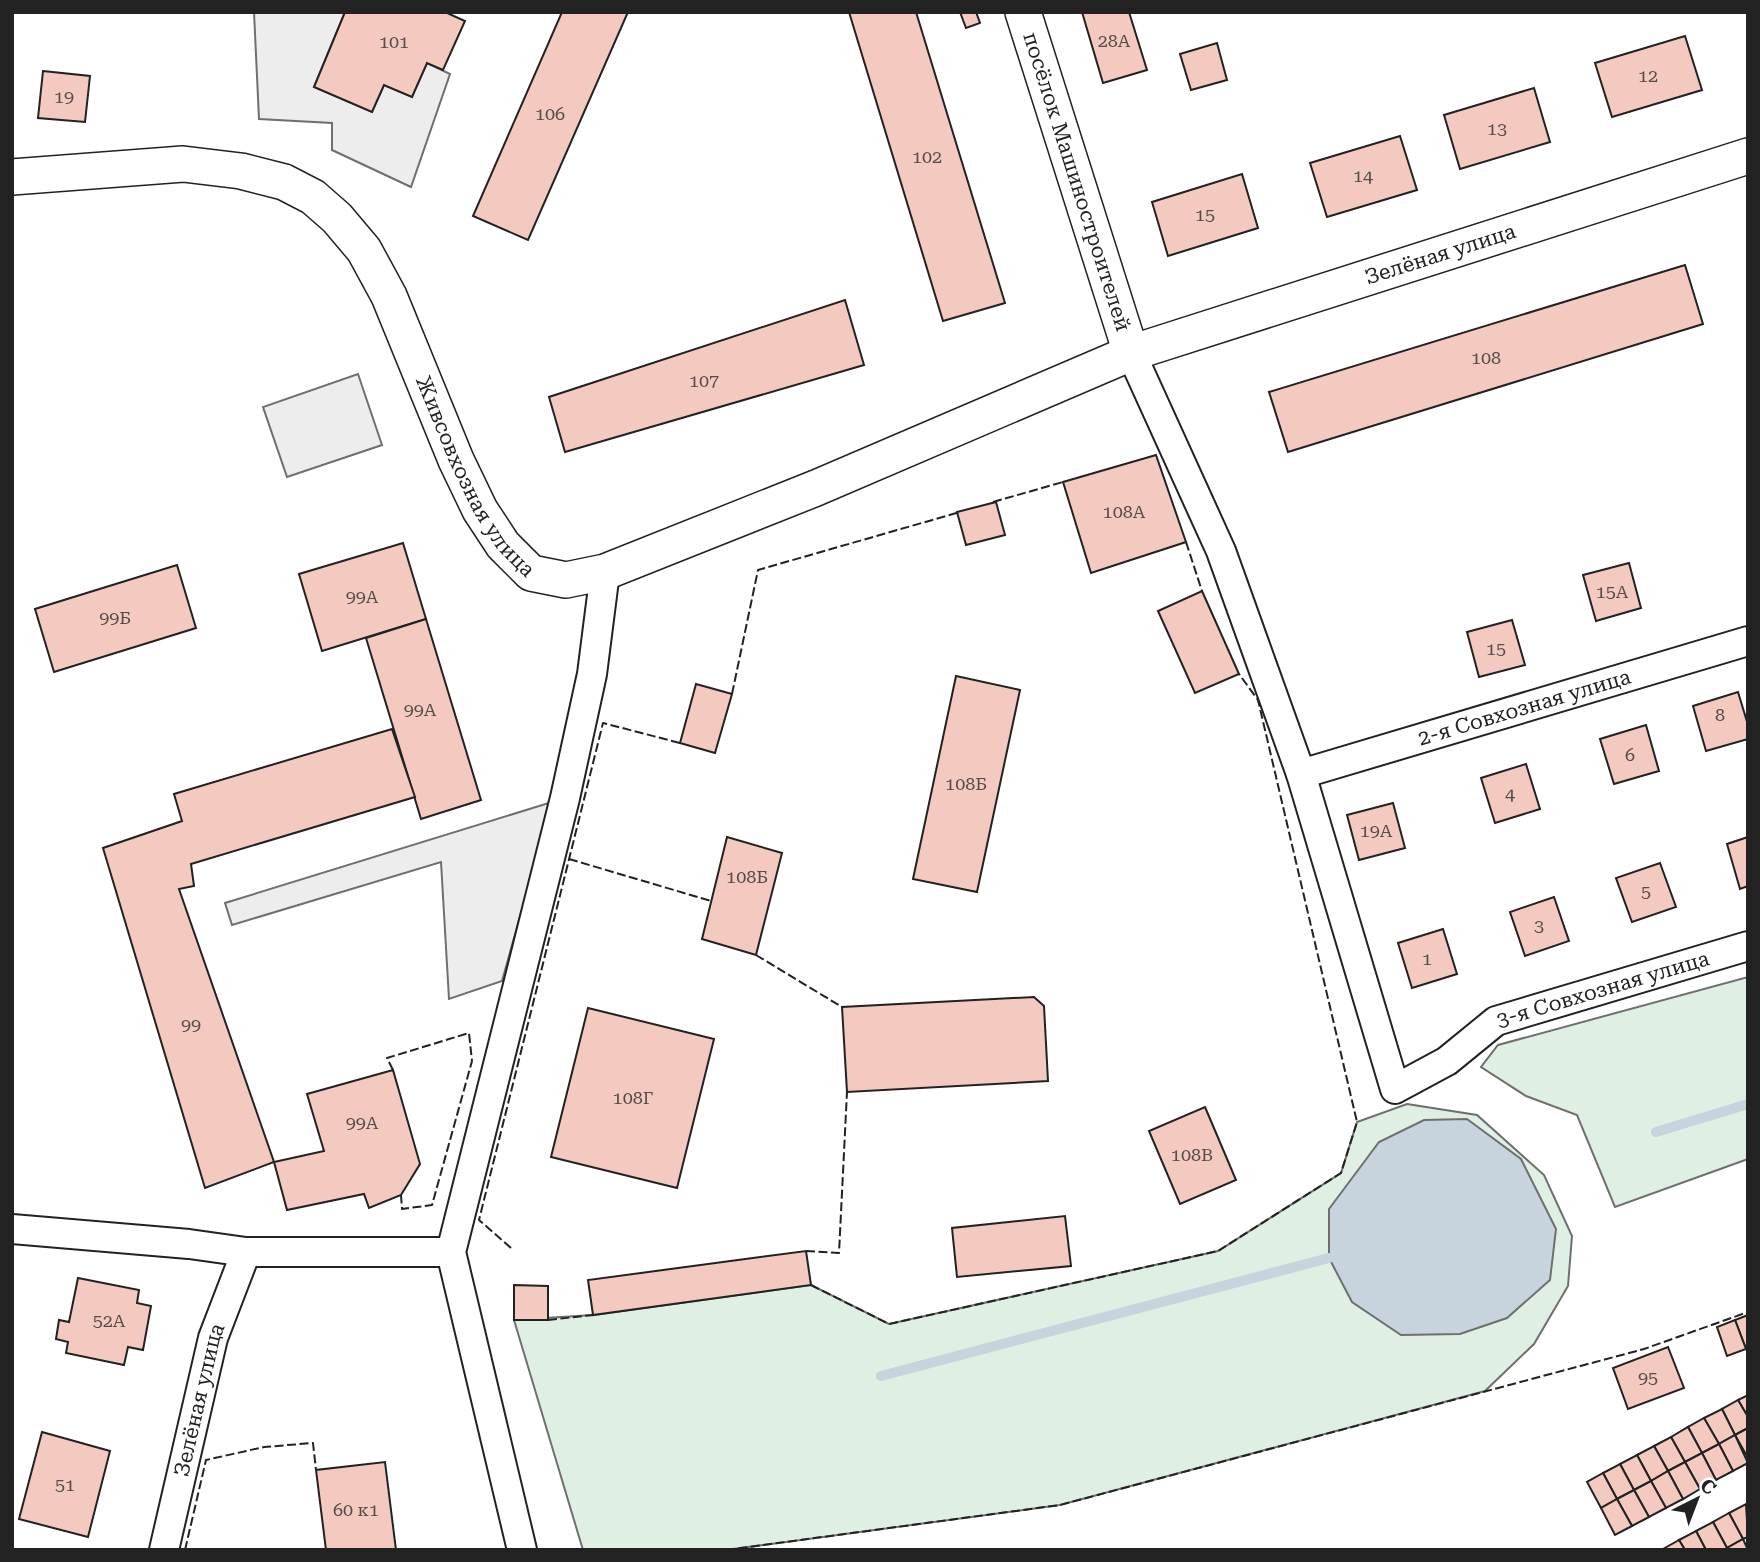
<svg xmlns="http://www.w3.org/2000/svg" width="1760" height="1562" viewBox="0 0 1760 1562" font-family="'Roboto Serif',serif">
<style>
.green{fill:#e0efe3;stroke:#6f6f6f;stroke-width:2}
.parking{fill:#ededed;stroke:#6f6f6f;stroke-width:2}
.water{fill:#c7d3dd;stroke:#6f6f6f;stroke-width:2}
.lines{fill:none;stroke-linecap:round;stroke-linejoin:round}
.stream{stroke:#c7d3dd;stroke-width:10}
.building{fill:#f3c9c0;stroke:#222;stroke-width:2}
.minor-casing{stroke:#222;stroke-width:32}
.tertiary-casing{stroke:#222;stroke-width:38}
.minor{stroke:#fff;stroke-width:28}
.tertiary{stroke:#fff;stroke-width:35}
.fence{stroke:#222;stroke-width:2;stroke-dasharray:9 3.5;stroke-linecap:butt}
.labels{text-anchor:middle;stroke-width:5;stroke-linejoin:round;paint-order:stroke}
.number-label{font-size:18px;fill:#564c4a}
.street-label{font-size:21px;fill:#222;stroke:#fff}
</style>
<rect width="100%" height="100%" fill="#fff"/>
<g class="green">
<polygon points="1748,977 1748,1159 1615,1207 1577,1115 1526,1096 1481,1067 1498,1045"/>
<polygon points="1407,1104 1477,1115 1544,1175 1572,1236 1568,1286 1534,1344 1485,1391 1060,1505 726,1550 583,1550 514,1320 593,1315 811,1285 889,1324 1218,1251 1341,1173 1357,1122"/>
</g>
<g class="parking">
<polygon points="254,12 345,12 314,87 372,112 384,85 412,97 427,63 450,74 411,187 332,150 332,123 259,119"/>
<polygon points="358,374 382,445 287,477 263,407"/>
<polygon points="552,802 502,981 449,999 441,862 232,925 225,903"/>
</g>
<polygon class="water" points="1467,1119 1521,1159 1556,1229 1550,1280 1507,1318 1460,1334 1401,1335 1352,1302 1329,1258 1329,1209 1379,1142 1424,1120"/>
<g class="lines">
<g class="stream">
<polyline points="1656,1132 1748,1104"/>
<polyline points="881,1376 1329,1258"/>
</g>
</g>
<g class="building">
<polygon points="345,12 445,12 465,21 443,70 427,63 412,97 384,85 372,112 314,87"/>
<polygon points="562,12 628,12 528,240 473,216"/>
<polygon points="849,12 916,12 1005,303 943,321"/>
<polygon points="960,12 976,12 980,23 966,28"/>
<polygon points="1082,12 1129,12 1147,70 1103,83"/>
<polygon points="1685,36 1702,90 1612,117 1595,63"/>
<polygon points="1217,43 1227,80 1191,90 1180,54"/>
<polygon points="43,71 90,76 85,122 38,118"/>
<polygon points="1534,88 1550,142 1460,169 1444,115"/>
<polygon points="1400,136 1417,190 1327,217 1310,163"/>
<polygon points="1242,174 1258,228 1168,256 1152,202"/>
<polygon points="1685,265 1703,324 1288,452 1269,392"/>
<polygon points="845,300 864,365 565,452 549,397"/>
<polygon points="1156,455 1186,542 1091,573 1063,482"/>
<polygon points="996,502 1005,535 966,545 957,512"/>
<polygon points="403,543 426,619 322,651 299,574"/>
<polygon points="1629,563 1641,608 1596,621 1583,575"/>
<polygon points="177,565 196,628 54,672 35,609"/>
<polygon points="1202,591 1239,674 1195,693 1158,611"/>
<polygon points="426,619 481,800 421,819 366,638"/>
<polygon points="1512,620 1525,665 1479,677 1467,632"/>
<polygon points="956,676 1020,690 977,892 913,879"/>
<polygon points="696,684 732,694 715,753 680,743"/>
<polygon points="1738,692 1748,725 1748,739 1706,751 1693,706"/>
<polygon points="1646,725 1659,771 1614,784 1600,739"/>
<polygon points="392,729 415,797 191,864 194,886 179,889 274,1162 205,1188 103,848 182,821 174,794"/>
<polygon points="1526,764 1540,809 1495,823 1481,778"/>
<polygon points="1393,803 1405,848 1359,860 1347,815"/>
<polygon points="727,837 782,853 756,955 702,939"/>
<polygon points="1748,837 1748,886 1740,889 1727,844"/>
<polygon points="1660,863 1676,907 1632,922 1616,878"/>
<polygon points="1554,897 1569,941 1525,956 1510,912"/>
<polygon points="1443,929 1457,974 1412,988 1398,943"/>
<polygon points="1034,997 1044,1006 1048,1081 847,1092 842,1007"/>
<polygon points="588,1008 714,1039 677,1188 551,1157"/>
<polygon points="393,1070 420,1164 401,1195 369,1208 364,1194 287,1210 274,1162 324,1151 307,1094"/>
<polygon points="1205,1107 1236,1180 1180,1204 1149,1131"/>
<polygon points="1065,1216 1071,1266 957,1277 952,1228"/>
<polygon points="806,1251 811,1285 593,1315 588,1280"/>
<polygon points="78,1278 139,1290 137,1303 151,1306 143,1350 128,1347 124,1365 66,1353 68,1342 56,1339 59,1320 69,1322"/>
<polygon points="514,1285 548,1286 548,1320 514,1320"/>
<polygon points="1748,1315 1748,1348 1746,1349 1735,1320"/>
<polygon points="1735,1320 1746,1349 1727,1356 1717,1327"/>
<polygon points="1668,1347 1684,1388 1628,1409 1613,1368"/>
<polygon points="1748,1395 1748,1417 1738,1400"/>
<polygon points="1738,1400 1748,1417 1748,1428 1735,1435 1722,1409"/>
<polygon points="1722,1409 1735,1435 1719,1444 1704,1418"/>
<polygon points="1704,1418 1719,1444 1702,1453 1688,1427"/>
<polygon points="1688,1427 1702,1453 1685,1462 1671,1437"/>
<polygon points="1748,1428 1748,1458 1735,1435"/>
<polygon points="42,1432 110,1451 88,1537 19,1519"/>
<polygon points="1735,1435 1748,1463 1733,1471 1719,1444"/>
<polygon points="1671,1437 1685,1462 1668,1471 1654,1446"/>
<polygon points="1719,1444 1733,1471 1716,1480 1702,1453"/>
<polygon points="1654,1446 1668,1471 1651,1481 1637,1455"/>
<polygon points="1702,1453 1716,1480 1700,1489 1685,1462"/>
<polygon points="1637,1455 1651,1481 1634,1490 1620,1464"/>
<polygon points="385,1462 396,1550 326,1550 316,1470"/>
<polygon points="1685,1462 1700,1489 1683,1499 1668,1471"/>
<polygon points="1620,1464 1634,1490 1617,1499 1603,1473"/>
<polygon points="1668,1471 1683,1499 1666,1508 1651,1481"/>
<polygon points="1603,1473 1617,1499 1601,1508 1587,1482"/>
<polygon points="1651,1481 1666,1508 1649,1517 1634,1490"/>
<polygon points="1634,1490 1649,1517 1632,1526 1617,1499"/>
<polygon points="1617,1499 1632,1526 1615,1535 1601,1508"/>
<polygon points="1746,1504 1748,1537 1743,1539 1729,1513"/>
<polygon points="1729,1513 1743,1539 1727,1548 1713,1522"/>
<polygon points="1713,1522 1727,1548 1724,1550 1706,1550 1696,1531"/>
<polygon points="1696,1531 1706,1550 1685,1550 1679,1540"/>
<polygon points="1743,1539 1748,1550 1728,1550 1727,1548"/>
<polygon points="1679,1540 1685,1550 1663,1550 1663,1549"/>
</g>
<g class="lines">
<defs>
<g id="minor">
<path id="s1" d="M1131 353 1221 551 1301 774 1395 1089 1447 1061 1496 1021 1748 946"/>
<path id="s2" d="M1301 774 1748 641"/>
<polyline points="12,1229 189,1244 246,1252 451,1252"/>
<path id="s3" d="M164 1550 213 1338 246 1252"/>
<polyline points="522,1550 451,1252 565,798 592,674 605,572"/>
</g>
<g id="tertiary">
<path id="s4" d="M1023 12 1131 353"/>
<path id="s5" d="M12 177 183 164 241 171 284 182 313 197 337 218 364 250 389 296 456 460 480 510 503 545 531 573 566 580 605 572 816 488 1131 353 1748 156"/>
</g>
</defs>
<use href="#minor" class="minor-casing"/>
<use href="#tertiary" class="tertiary-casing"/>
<use href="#minor" class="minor"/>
<use href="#tertiary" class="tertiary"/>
<g class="fence">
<polyline points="993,502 1063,482"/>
<polyline points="1186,542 1202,591"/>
<polyline points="732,694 758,570 960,512"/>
<polyline points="569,859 711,901"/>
<polyline points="756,955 842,1007"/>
<polyline points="393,1070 387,1058 469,1033 472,1061 432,1205 402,1209 401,1195"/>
<polyline points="511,1248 479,1220 603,723 680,743"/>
<polyline points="806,1251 839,1253 847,1092"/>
<polyline points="811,1285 889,1324 1218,1251 1341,1173 1357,1122 1258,700 1239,674"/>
<polyline points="548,1320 593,1315"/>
<polyline points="185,1550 206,1460 264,1447 313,1443 316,1470"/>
<polyline points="726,1550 1060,1505 1644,1349 1748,1312"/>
</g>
</g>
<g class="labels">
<g class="number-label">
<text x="1114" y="47">28А</text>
<text x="394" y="48">101</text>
<text x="1648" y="82">12</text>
<text x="64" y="103">19</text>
<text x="550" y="120">106</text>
<text x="1497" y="135">13</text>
<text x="927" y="163">102</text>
<text x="1363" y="182">14</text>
<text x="1205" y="221">15</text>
<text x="1486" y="364">108</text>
<text x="704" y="387">107</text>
<text x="1124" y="518">108А</text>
<text x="1612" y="598">15А</text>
<text x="362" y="603">99А</text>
<text x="115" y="624">99Б</text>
<text x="1496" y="655">15</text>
<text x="420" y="716">99А</text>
<text x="1720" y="721">8</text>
<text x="1630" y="761">6</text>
<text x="966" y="790">108Б</text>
<text x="1510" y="800">4</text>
<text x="1376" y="837">19А</text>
<text x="747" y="883">108Б</text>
<text x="1646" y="898">5</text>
<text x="1539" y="932">3</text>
<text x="1427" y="965">1</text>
<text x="191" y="1031">99</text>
<text x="633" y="1104">108Г</text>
<text x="362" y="1129">99А</text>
<text x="1192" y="1161">108В</text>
<text x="109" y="1327">52А</text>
<text x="1648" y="1384">95</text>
<text x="65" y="1491">51</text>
<text x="356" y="1516">60 к1</text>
</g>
<g class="street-label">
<text dy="7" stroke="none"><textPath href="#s4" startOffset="178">посёлок Машиностроителей</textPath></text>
<text dy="7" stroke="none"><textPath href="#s5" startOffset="1717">Зелёная улица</textPath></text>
<text dy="7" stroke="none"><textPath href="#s5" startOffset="634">Живсовхозная улица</textPath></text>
<text dy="7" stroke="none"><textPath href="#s2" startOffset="233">2-я Совхозная улица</textPath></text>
<text dy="7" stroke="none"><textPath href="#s1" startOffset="1017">3-я Совхозная улица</textPath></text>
<text dy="7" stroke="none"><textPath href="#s3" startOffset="154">Зелёная улица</textPath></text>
</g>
</g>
<rect width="1760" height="1562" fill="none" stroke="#222222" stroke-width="28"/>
<g transform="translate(1697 1499) rotate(42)" stroke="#ffffff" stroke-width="5" paint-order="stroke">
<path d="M0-5L12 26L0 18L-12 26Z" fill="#222222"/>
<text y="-10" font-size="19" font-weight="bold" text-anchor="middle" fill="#222222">С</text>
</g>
</svg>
